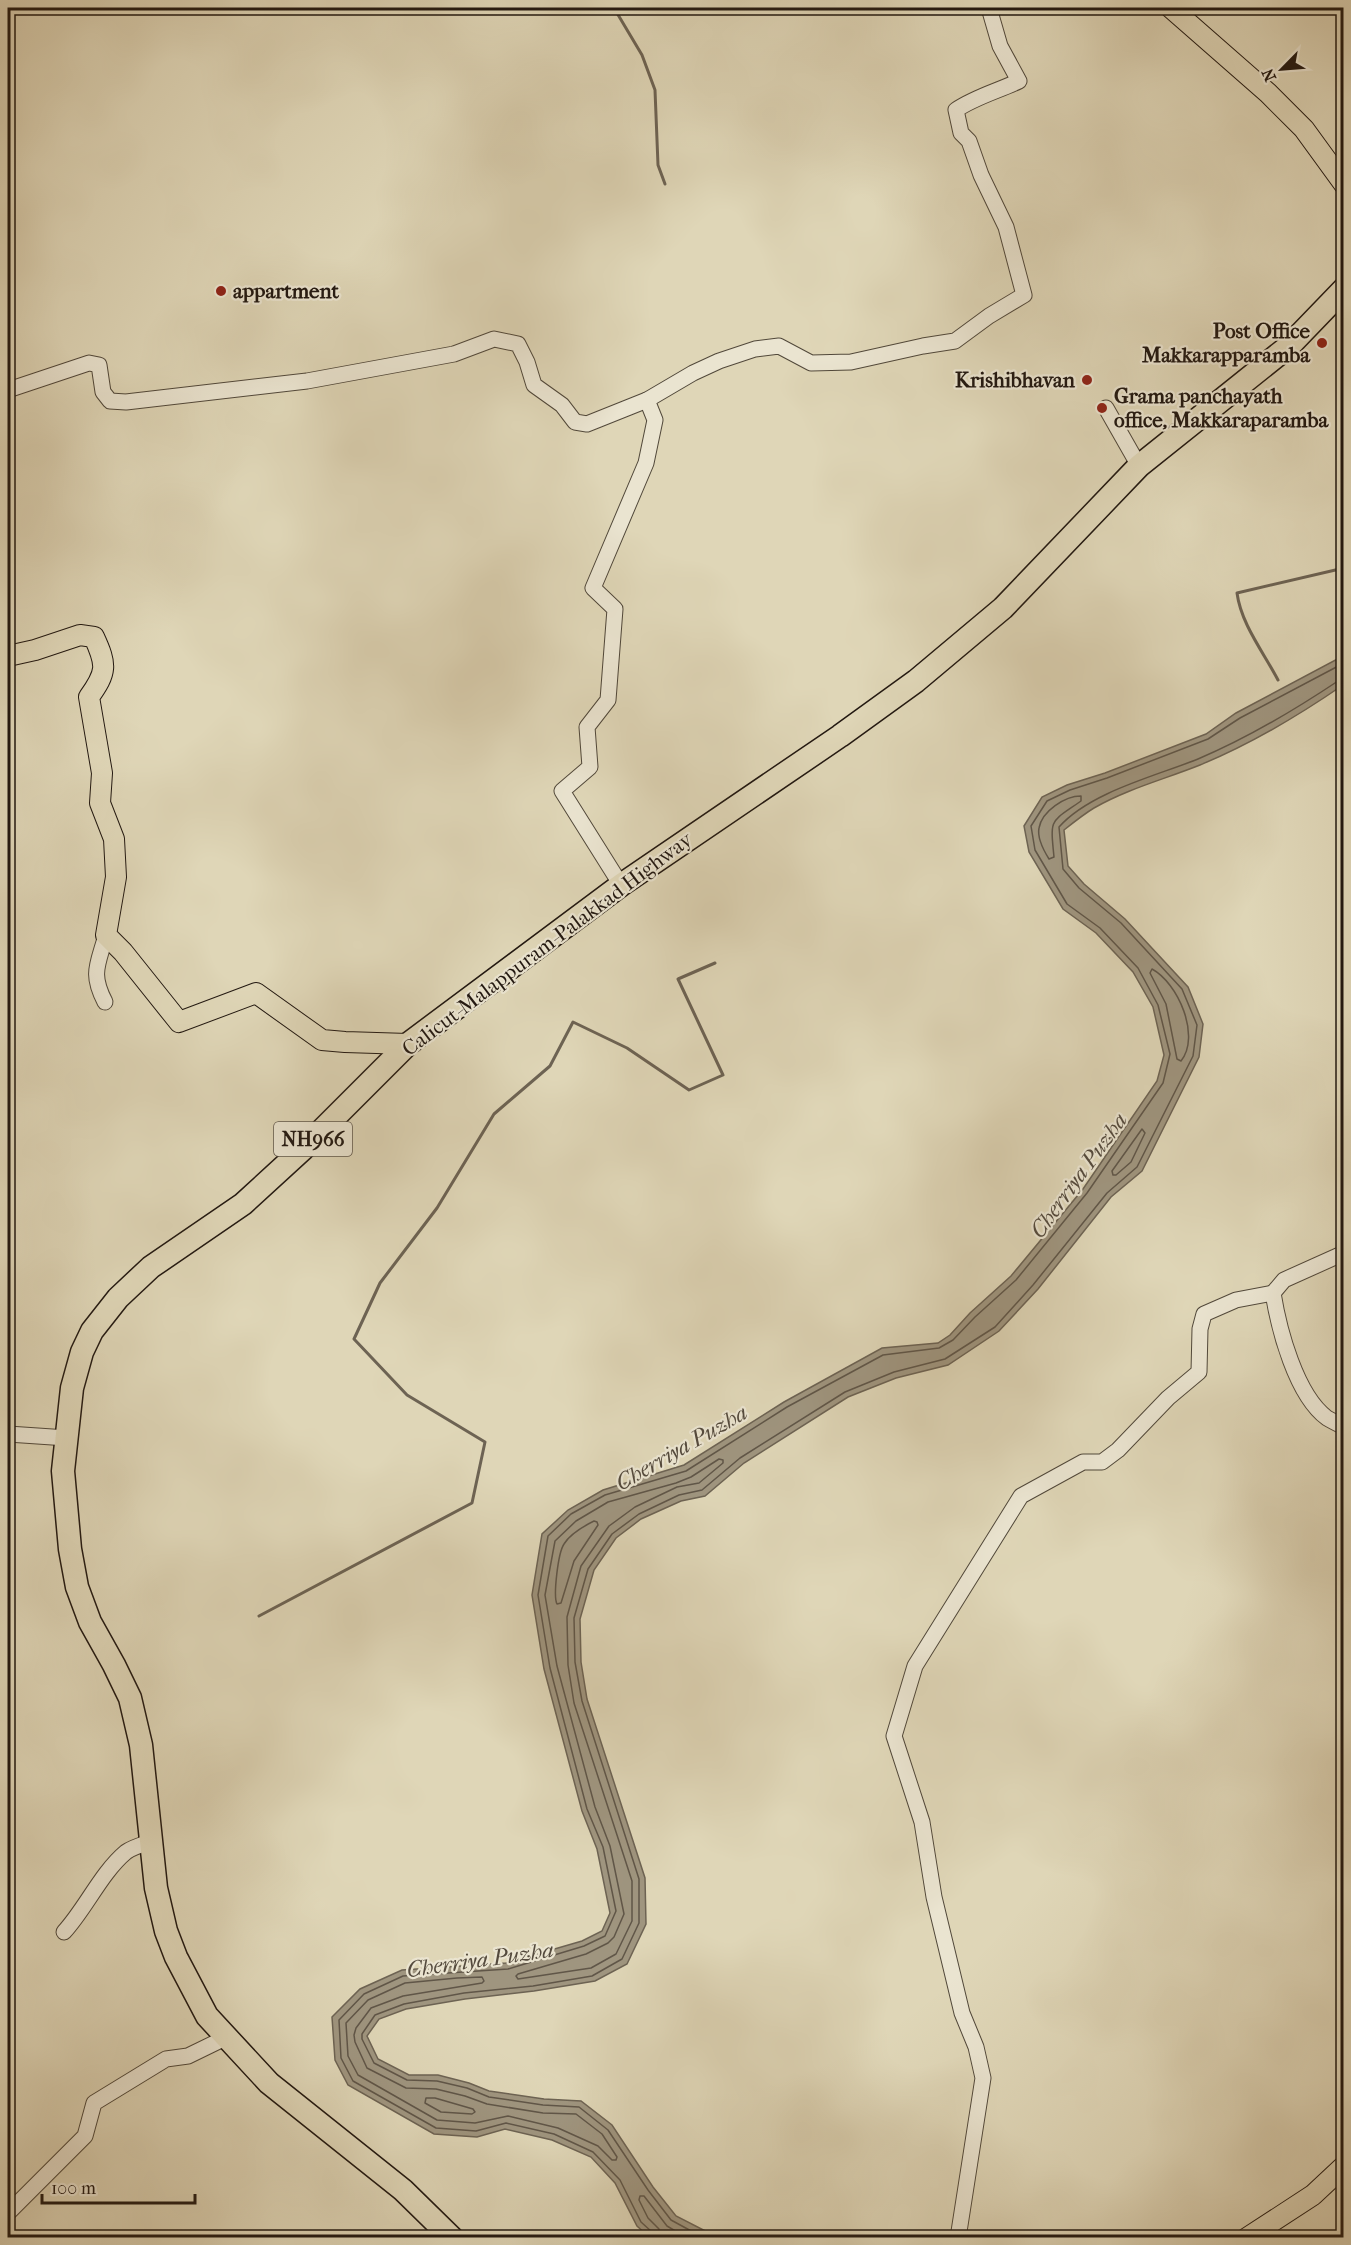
<svg xmlns="http://www.w3.org/2000/svg" width="1351" height="2245" viewBox="0 0 1351 2245" font-family="'IM FELL French Canon',serif">
<style>
.water{fill:#9f957f;stroke:#6d6353;stroke-width:1.5}
.lines{fill:none;stroke-linecap:round;stroke-linejoin:round}
.shore{stroke:#605648;stroke-width:1.5}
.stream{stroke:#6d6353;stroke-width:3}
.minor-casing{stroke:#51483a;stroke-width:17}
.major-casing{stroke:#221811;stroke-width:22}
.highway-casing{stroke:#221811;stroke-width:25}
.minor{stroke:#eae4d0;stroke-width:15}
.major{stroke:#dfd6b7;stroke-width:20}
.highway{stroke:#dfd6b7;stroke-width:22}
.poi-dot{fill:#8f2418;stroke:#eae4d0;stroke-width:2}
.labels{text-anchor:middle;stroke-width:4.5;stroke-linejoin:round;paint-order:stroke}
.shield{fill:#eae4d0;stroke:#5e554a;stroke-width:1.5}
.shield-label{font-size:20px;font-weight:bold;fill:#221811}
.poi-label{font-size:21px;font-weight:bold;fill:#221811;stroke:#eae4d0;text-anchor:start}
.street-label{font-size:21px;fill:#221811;stroke:#eae4d0}
.water-label{font-size:22px;font-style:italic;fill:#544a3d;stroke:#eae4d0}
</style>
<rect width="100%" height="100%" fill="#dfd6b7"/>
<filter id="stains"><feTurbulence type="fractalNoise" baseFrequency=".00333" numOctaves="4"/><feColorMatrix values="0 0 0 0 .2 0 0 0 0 .09 0 0 0 0 .02 0 0 0 .5 -.17"/></filter>
<radialGradient id="worn" r=".72"><stop offset=".6" stop-color="#630" stop-opacity="0"/><stop offset="1" stop-color="#630" stop-opacity=".3"/></radialGradient>
<path class="water" d="M1343 656V685C1298 716 1251 744 1200 765 1165 779 1127 789 1094 808 1084 814 1074 822 1064 830L1068 866 1084 884 1125 919 1188 987 1203 1024 1199 1057 1142 1171 1111 1197 1038 1289 999 1331 948 1365 896 1378 848 1397 744 1463 705 1496 681 1501 641 1519 616 1538 594 1570 580 1619 581 1662 587 1699 645 1878 646 1924 627 1964 595 1981 534 1991 465 1999 406 2009 379 2019 367 2036 378 2059 409 2075H438L469 2083 489 2091 544 2099 581 2101 612 2125 653 2187 676 2216 717 2237H649L637 2226 615 2183 591 2157 552 2140 505 2129 477 2137 434 2134 348 2085 335 2060 332 2017 360 1989 402 1970 506 1963 582 1941 602 1931 610 1913 597 1849 582 1811 544 1669 532 1595 542 1534 568 1510 603 1490 684 1465 784 1402 882 1348 938 1343 950 1335 970 1313 1011 1276 1083 1189 1157 1081 1164 1055 1153 1007 1133 972 1096 933 1063 909 1029 852 1024 826 1042 797 1067 785 1105 773 1206 734 1236 713Z"/>
<g class="lines">
<g class="shore">
<path d="M1081 796V801C1050 823 1050 817 1054 857L1049 859C1044 851 1037 838 1039 828 1042 811 1065 796 1081 796Z"/>
<path d="M1152 969C1178 983 1201 1036 1181 1061L1177 1059 1166 1004 1150 973Z"/>
<polygon points="1142,1129 1145,1133 1131,1162 1116,1175 1113,1175 1112,1171"/>
<polygon points="719,1459 723,1460 723,1463 699,1483 677,1487 635,1507 609,1526 581,1566 567,1617 568,1665 574,1703 632,1881 632,1921 616,1954 591,1968 518,1979 516,1976 518,1974 586,1954 608,1943 614,1937 624,1914 610,1846 595,1807 557,1666 545,1595 555,1541 576,1521 608,1502 676,1483 691,1477"/>
<path d="M594 1521 597 1522 598 1525 574 1561 561 1603 557 1604C553 1596 558 1553 564 1544 570 1534 584 1526 594 1521Z"/>
<polygon points="457,1978 482,1977 484,1981 482,1983 403,1996 371,2008 356,2028 354,2035 355,2042 367,2068 406,2088 436,2089 465,2096 487,2104 543,2113 576,2114 602,2134 617,2157 616,2160 612,2160 598,2146 558,2128 508,2116 475,2123 437,2120 358,2075 348,2056 346,2023 368,2000 405,1983"/>
<polygon points="426,2098 435,2098 473,2109 475,2112 472,2114 441,2112 425,2103"/>
<polyline points="653,2238 652,2232 641,2222 620,2180 593,2152 554,2134 506,2123 476,2131 436,2128 353,2081 341,2058 339,2020 364,1994 403,1976 508,1969 584,1946 605,1936 616,1911 603,1847 587,1809 550,1668 538,1595 548,1536 571,1514 605,1495 686,1471 787,1407 883,1355 939,1348 953,1340 975,1317 1016,1280 1087,1193 1163,1083 1170,1054 1158,1005 1138,968 1100,928 1067,904 1035,850 1031,826 1047,801 1070,790 1107,778 1208,739 1240,718 1344,663"/>
<polyline points="660,2238 659,2229 648,2218 639,2200 640,2196 644,2196 667,2226 687,2238"/>
<path d="M704 2238 671 2220 648 2190 608 2130 579 2107 543 2105 489 2097 467 2088 437 2081 407 2080 374 2063 362 2039V2034L375 2015 404 2004 464 1993 533 1986 592 1976 622 1959 639 1923V1879L582 1701 575 1662 574 1618 588 1569 612 1534 639 1514 679 1495 702 1490 740 1458 845 1392 894 1372 945 1359 995 1327 1033 1285 1107 1193 1137 1167 1193 1056 1197 1025 1182 989 1121 923 1079 888 1063 869 1059 827C1090 792 1156 776 1198 759 1248 738 1293 711 1338 681H1344"/>
</g>
<g class="stream">
<polyline points="614,8 642,55 655,90 658,165 665,184"/>
<path d="M1278 680C1264 653 1241 624 1237 593L1344 568"/>
<polyline points="259,1616 472,1503 485,1442 407,1395 354,1339 380,1283 437,1208 494,1114 550,1066 573,1022 627,1048 689,1090 723,1075 678,979 715,963"/>
</g>
<defs>
<g id="minor">
<polyline points="8,390 89,363 99,365 103,392 110,401 126,402 307,381 454,354 494,339 518,344 527,362 534,385 562,405 575,422 587,424 647,400"/>
<polyline points="1106,408 1139,466"/>
<path d="M621 885 562 791 590 767 587 727 608 700 615 609 593 588 646 463 655 420 647 400 693 373 719 361 755 349 779 346 811 363 851 362 923 346 955 341 989 316 1024 295 1006 227 981 175 969 141 961 133 956 110C975 97 998 91 1019 81L1000 46 989 8"/>
<path d="M105 1002C90 973 98 965 106 935"/>
<path d="M1344 1253 1284 1280 1273 1293C1279 1330 1296 1395 1327 1418 1332 1421 1338 1424 1344 1427"/>
<polyline points="8,1434 67,1438"/>
<path d="M64 1932C86 1908 101 1873 126 1852 133 1847 144 1844 153 1841"/>
<polyline points="8,2213 85,2136 94,2103 166,2059 188,2056 227,2037"/>
<polyline points="958,2238 983,2078 976,2047 962,2013 934,1897 922,1822 894,1736 915,1666 1021,1496 1083,1462 1102,1462 1118,1450 1168,1398 1199,1372 1200,1329 1204,1314 1236,1300 1273,1293"/>
</g>
<g id="major">
<polyline points="1171,8 1268,93 1304,129 1344,184"/>
<path d="M8 656 35 650 80 635 94 637C107 665 107 672 89 697L102 773 100 803 114 839 116 877 106 935 123 952 179 1022 256 993 322 1040 345 1042 408 1044"/>
<polyline points="1247,2238 1313,2195 1344,2166"/>
</g>
<polyline id="highway" points="452,2238 403,2190 269,2083 207,2016 176,1957 166,1931 156,1888 141,1745 130,1698 114,1665 90,1622 77,1587 70,1549 63,1471 72,1388 82,1352 92,1331 118,1298 151,1267 243,1204 303,1149 408,1044 621,885 840,736 916,681 1003,608 1139,466 1289,346 1344,289"/>
</defs>
<use href="#minor" class="minor-casing"/>
<use href="#major" class="major-casing"/>
<use href="#highway" class="highway-casing"/>
<use href="#minor" class="minor"/>
<use href="#major" class="major"/>
<use href="#highway" class="highway"/>
</g>
<g class="poi-dot">
<circle cx="221" cy="291" r="6"/>
<circle cx="1322" cy="343" r="6"/>
<circle cx="1087" cy="380" r="6"/>
<circle cx="1102" cy="408" r="6"/>
</g>
<g class="labels">
<rect class="shield" x="274" y="1122" width="78" height="34" rx="4.5"/>
<g class="shield-label">
<text x="313" y="1146">NH966</text>
</g>
<g class="poi-label">
<text x="233" y="298">appartment</text>
<text x="1310" y="338" text-anchor="end">Post Office<tspan x="1310" dy="24">Makkarapparamba</tspan></text>
<text x="1075" y="387" text-anchor="end">Krishibhavan</text>
<text x="1114" y="403">Grama panchayath<tspan x="1114" dy="24">office, Makkaraparamba</tspan></text>
</g>
<g class="street-label">
<text transform="translate(547 944) rotate(-37)" y="7">Calicut-Malappuram-Palakkad Highway</text>
</g>
<g class="water-label">
<text transform="translate(1078 1175) rotate(-54)" y="8">Cherriya Puzha</text>
<text transform="translate(681 1447) rotate(-30)" y="8">Cherriya Puzha</text>
<text transform="translate(480 1959) rotate(-8)" y="8">Cherriya Puzha</text>
</g>
</g>
<rect width="1351" height="2245" fill="none" stroke="#dfd6b7" stroke-width="30"/>
<rect x="9" y="9" width="1333" height="2227" fill="none" stroke="#221811" stroke-width="3"/>
<rect x="15" y="15" width="1321" height="2215" fill="none" stroke="#221811" stroke-width="1.5"/>
<g transform="translate(1282 69) rotate(245)" stroke="#eae4d0" stroke-width="4.5" paint-order="stroke">
<path d="M0-4.5L10 22L0 15L-10 22Z" fill="#221811"/>
<text y="-9" font-size="16" font-weight="bold" text-anchor="middle" fill="#221811">N</text>
</g>
<path d="M42 2194v9h153v-9" fill="none" stroke="#221811" stroke-width="3"/>
<text x="51" y="2194" font-size="18" fill="#221811" stroke="#eae4d0" stroke-width="4.5" paint-order="stroke">100 m</text>
<rect width="100%" height="100%" filter="url(#stains)"/>
<rect width="100%" height="100%" fill="url(#worn)"/>
</svg>
